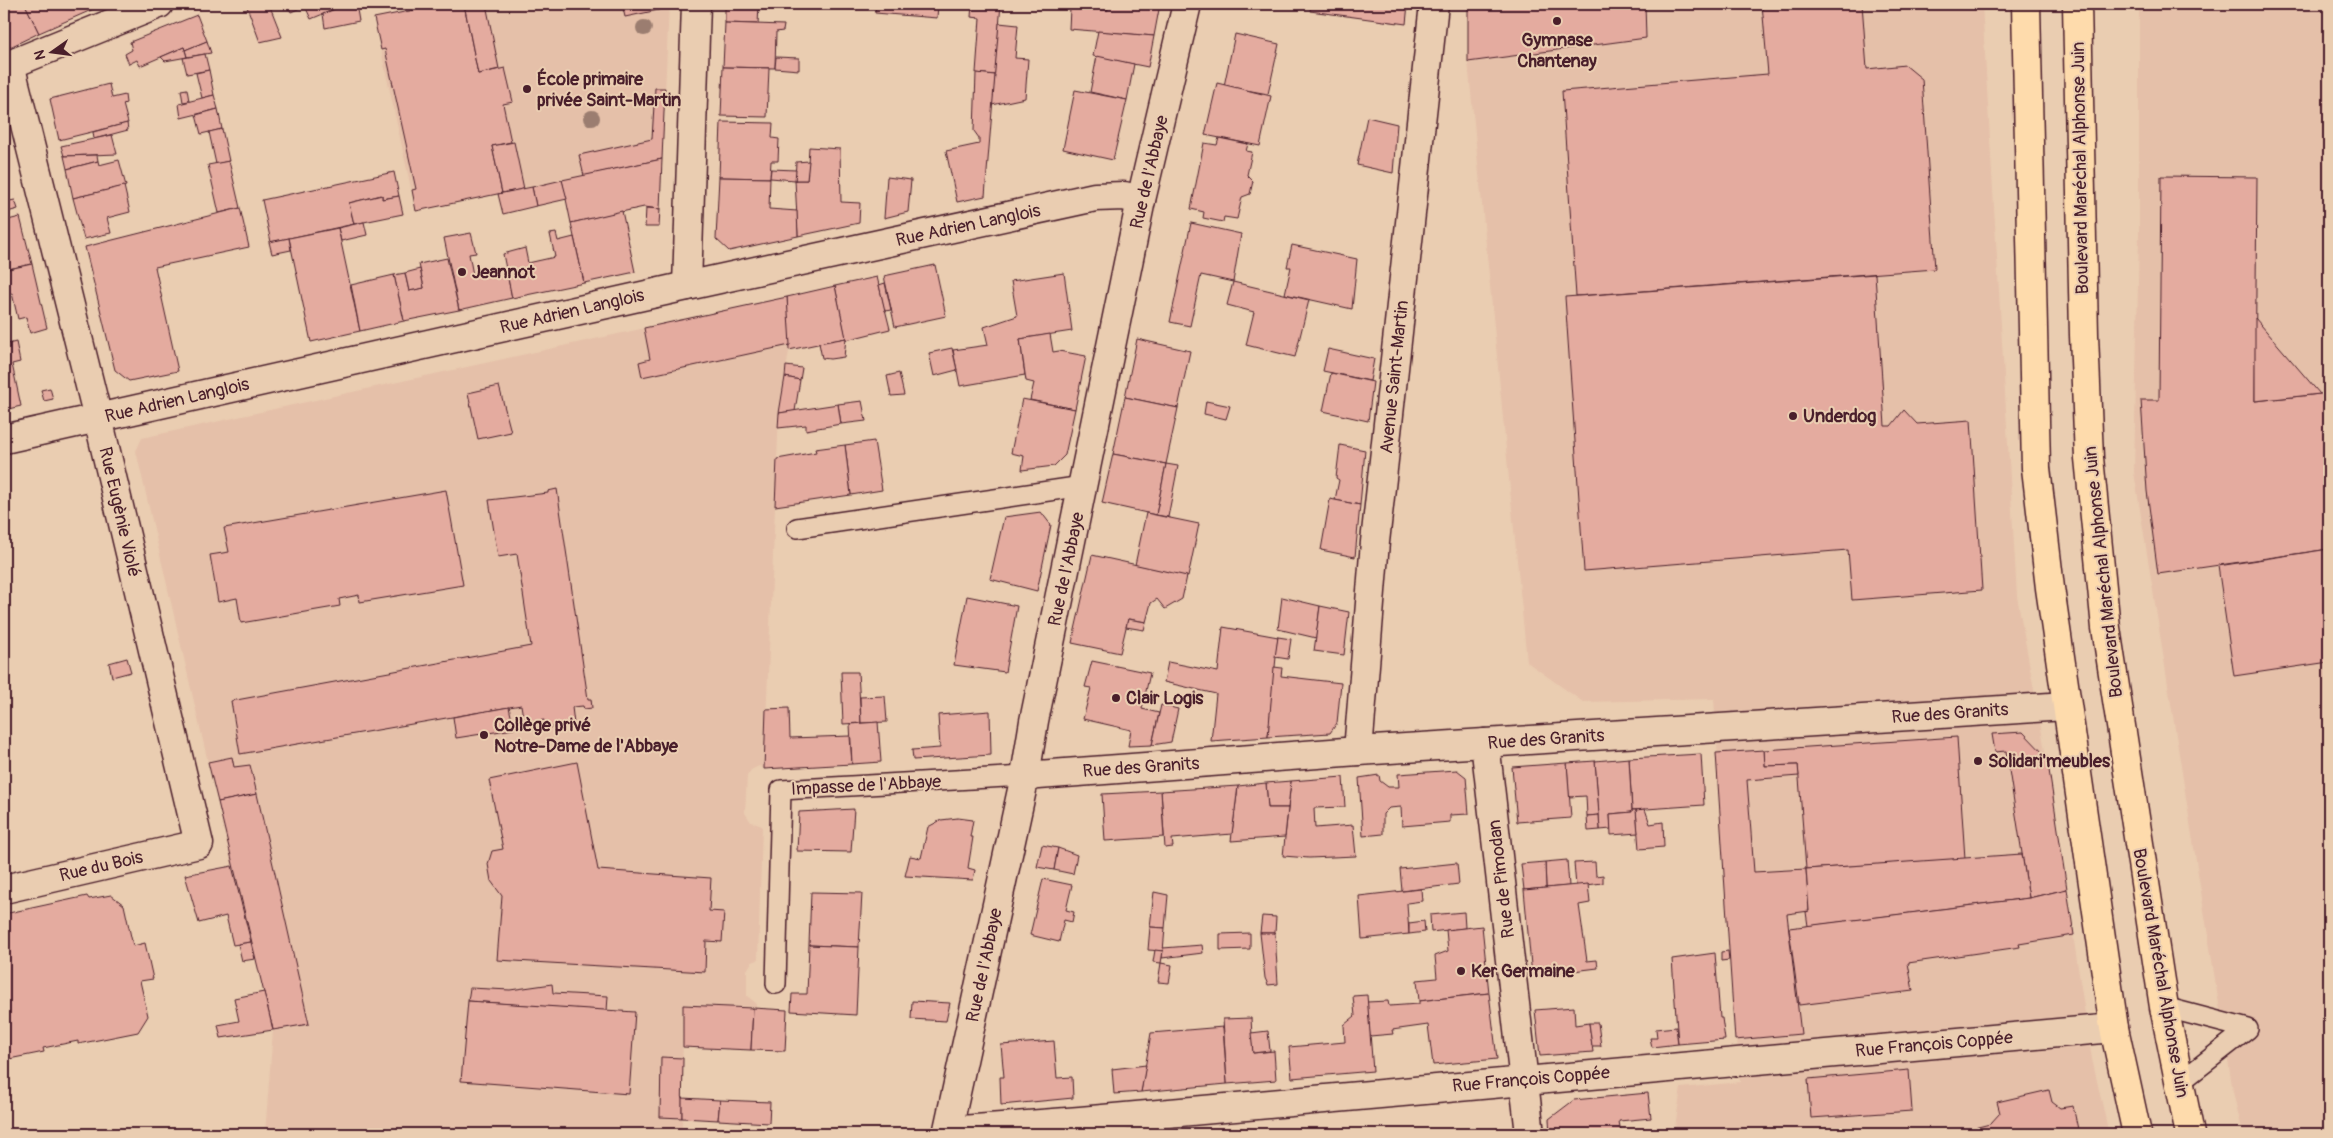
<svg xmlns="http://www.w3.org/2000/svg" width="2333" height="1138" viewBox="0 0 2333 1138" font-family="Pangolin,sans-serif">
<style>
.built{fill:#e5c0a9}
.building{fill:#e4ab9f;stroke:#4a1f2b}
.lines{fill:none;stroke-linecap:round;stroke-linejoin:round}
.lane-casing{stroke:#4a1f2b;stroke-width:22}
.street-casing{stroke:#4a1f2b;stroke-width:31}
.primary-casing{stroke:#4a1f2b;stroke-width:31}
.lane{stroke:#eacdb1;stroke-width:19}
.street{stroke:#eacdb1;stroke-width:28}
.primary{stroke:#fedbac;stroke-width:28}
.tree{fill:#9b7d70}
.poi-dot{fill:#4a1f2b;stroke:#eacdb1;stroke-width:2}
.labels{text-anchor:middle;stroke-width:4;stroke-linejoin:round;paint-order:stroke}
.poi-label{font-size:18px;font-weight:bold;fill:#4a1f2b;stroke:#eacdb1;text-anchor:start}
.street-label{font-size:18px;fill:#4a1f2b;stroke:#eacdb1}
</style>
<rect width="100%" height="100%" fill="#eacdb1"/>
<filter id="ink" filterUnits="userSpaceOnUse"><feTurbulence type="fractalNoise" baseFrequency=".02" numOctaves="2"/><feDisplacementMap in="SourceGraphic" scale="10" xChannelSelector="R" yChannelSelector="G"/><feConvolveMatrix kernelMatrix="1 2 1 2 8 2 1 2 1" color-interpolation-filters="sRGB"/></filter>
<g filter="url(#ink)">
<g class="built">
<polygon points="444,4 669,4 662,159 416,211 374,18"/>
<polygon points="1645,4 1982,4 2017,596 2044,745 2092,1059 2109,1134 1674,1134 1681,1088 1740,1082 1714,699 1583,702 1527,662 1468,62 1645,38"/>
<polygon points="2139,4 2329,4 2329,1134 2243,1134 2233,1092 2134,472 2139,235"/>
<polygon points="787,297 790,345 779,413 764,769 759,766 751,770 747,776 745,813 751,822 762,826 758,960 752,962 747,970 747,996 756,1003 756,1008 683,1005 682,1134 510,1134 436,1129 425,1134 265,1134 273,1030 232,866 136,451 142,438"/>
</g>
<g class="building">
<polygon points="4,4 25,4 39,33 8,48 4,37"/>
<polygon points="25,4 105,4 39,33"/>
<polygon points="246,4 269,4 282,37 260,42"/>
<polygon points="287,4 347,4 311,19 305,6 291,12"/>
<polygon points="347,4 356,4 359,21 325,28 323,14"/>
<polygon points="445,4 464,4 478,74 505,68 513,102 503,104 511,142 492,146 502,193 416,211 412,190 416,189 385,49 381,50 374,18"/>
<polygon points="464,4 486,4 499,69 478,74"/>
<polygon points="622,4 668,4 668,8 625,17"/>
<polygon points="725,4 759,5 758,24 725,23"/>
<polygon points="876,4 938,4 937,18 875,13"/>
<polygon points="972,4 1001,4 995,75 976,73 980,18 971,17"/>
<polygon points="1084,4 1108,4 1108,10 1083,9"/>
<polygon points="1108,4 1160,4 1154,36 1069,29 1070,8 1108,10"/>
<polygon points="1311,4 1408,4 1406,24 1310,11"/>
<polygon points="1468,4 1645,4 1646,38 1468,62"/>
<polygon points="1762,4 1862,4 1867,69 1905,65 1922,79 1935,269 1576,296 1562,91 1768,74"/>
<polygon points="197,15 207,41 185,50 184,47 140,66 137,60 129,64 125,54 132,50 130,42"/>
<polygon points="725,23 784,25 783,31 776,32 775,68 723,67"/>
<polygon points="999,23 1018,25 1015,58 1028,59 1025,98 992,105"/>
<polygon points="1098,31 1154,36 1148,67 1093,56"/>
<polygon points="1235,34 1279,44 1268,94 1224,86"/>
<polygon points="207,41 211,53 187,57 185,50"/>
<polygon points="184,47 187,57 165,61 161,57"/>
<polygon points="205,54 209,70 187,74 183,58"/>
<polygon points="1097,56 1134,64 1127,100 1090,92"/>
<polygon points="776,57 799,58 799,70 775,68"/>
<polygon points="723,67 769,68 767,117 721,116"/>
<polygon points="209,70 214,95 202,98 196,73"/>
<polygon points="976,73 995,75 985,196 957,202 946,151 979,144 979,138 974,131"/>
<polygon points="1217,83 1271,96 1260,146 1205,135"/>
<polygon points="109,84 112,98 125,95 126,103 123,104 128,123 59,140 50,99"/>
<polygon points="655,88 665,88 662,159 584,176 579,155 652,139"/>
<polygon points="187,89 189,101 183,102 181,90"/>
<polygon points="1075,90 1127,100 1113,160 1063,149"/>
<polygon points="214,95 218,109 181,118 179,104"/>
<polygon points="218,109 222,129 201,134 196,115"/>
<polygon points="1367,117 1397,124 1393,173 1357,165"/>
<polygon points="721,122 773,123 772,138 779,139 778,161 771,161 770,178 719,177"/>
<polygon points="127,123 128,130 94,139 93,132"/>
<polygon points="222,129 229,161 216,164 209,132"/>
<polygon points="112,135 117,154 64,156 61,146"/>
<polygon points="1219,138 1248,144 1246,151 1252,152 1247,175 1253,181 1250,194 1242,197 1237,219 1224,217 1223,222 1203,218 1204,212 1191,209 1204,143 1217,145"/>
<polygon points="514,142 524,189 502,193 492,146"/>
<polygon points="809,147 840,149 841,202 860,203 859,223 798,236 795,180 807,180"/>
<polygon points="97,155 98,161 67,169 64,156"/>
<polygon points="662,159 660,209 644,207 571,223 562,180"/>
<polygon points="119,160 126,186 73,198 67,169 98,161 99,165"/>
<polygon points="229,161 240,208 219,213 208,165"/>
<polygon points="809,161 807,180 795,180 796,162"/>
<polygon points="771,169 796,170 795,180 770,178"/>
<polygon points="394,172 399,196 382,199 382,195 349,203 354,224 271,242 262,200"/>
<polygon points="2161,176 2257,177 2255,401 2329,393 2329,549 2158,574 2147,491 2141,400 2159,400"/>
<polygon points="719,177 770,178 769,209 797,211 798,236 729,251 716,239"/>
<polygon points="887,177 911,180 908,212 884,218"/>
<polygon points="562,180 567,199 536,206 532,187"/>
<polygon points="124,186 130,212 107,218 111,233 84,239 73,198"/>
<polygon points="532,187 536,206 503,214 498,194"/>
<polygon points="382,195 382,199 399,196 403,214 354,224 349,203"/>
<polygon points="15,200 18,209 4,213 4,202"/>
<polygon points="240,208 249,247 155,267 178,371 129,381 115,370 85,247"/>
<polygon points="646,208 660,209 659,227 645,227"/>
<polygon points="622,211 635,272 584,283 571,223"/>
<polygon points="20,217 32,264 4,270 4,221"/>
<polygon points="364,222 367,235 341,241 338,228"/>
<polygon points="1191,223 1241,234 1233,282 1201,275 1190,326 1170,322"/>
<polygon points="338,228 360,331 311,342 289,238"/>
<polygon points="471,233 476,253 469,254 473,275 506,268 512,298 459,310 444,238"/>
<polygon points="556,233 558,241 574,237 584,283 512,298 503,254 525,248 528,263 555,257 550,234"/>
<polygon points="289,238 291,250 272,254 269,242"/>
<polygon points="1292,245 1357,259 1352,309 1285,294 1291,267 1287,267"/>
<polygon points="447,258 459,310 404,321 394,275 405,273 409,291 424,288 419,264"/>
<polygon points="32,264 47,328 30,333 26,317 18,319 12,293 4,295 4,270"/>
<polygon points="935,265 946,316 895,327 884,276"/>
<polygon points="420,269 424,288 409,291 405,273"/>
<polygon points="1064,273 1072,331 1020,339 1025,375 960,386 953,350 988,345 984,327 1017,316 1011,281"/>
<polygon points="1875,274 1885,426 1891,426 1904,410 1917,424 1971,420 1982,590 1852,600 1848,550 1584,571 1565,297"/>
<polygon points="394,275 404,321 360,331 351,285"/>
<polygon points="877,277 890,329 846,340 835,286"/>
<polygon points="1233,282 1309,300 1295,357 1246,345 1254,312 1227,305"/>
<polygon points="885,283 891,310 885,311 879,285"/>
<polygon points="835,286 846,338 789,350 787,297"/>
<polygon points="787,297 790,345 642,377 639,362 650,359 644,328"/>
<polygon points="2255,318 2320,394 2255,401"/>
<polygon points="1050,334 1053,352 1059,351 1086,356 1075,409 1030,400 1034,383 1026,381 1020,339"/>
<polygon points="846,338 844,357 830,359 822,358 819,343"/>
<polygon points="1137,339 1190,351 1178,408 1125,397"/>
<polygon points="16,342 20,362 12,364 21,406 4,410 4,345"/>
<polygon points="952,348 957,370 934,376 929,353"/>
<polygon points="1328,349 1374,359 1370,381 1323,371"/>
<polygon points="786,366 802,368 800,380 785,377"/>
<polygon points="899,373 904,395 891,396 887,376"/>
<polygon points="1331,373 1373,382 1368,421 1323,411"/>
<polygon points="785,377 800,380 795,411 779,413"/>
<polygon points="499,386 511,432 478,439 468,393"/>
<polygon points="50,388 53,399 44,401 41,390"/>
<polygon points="1125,397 1178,408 1166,464 1113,454"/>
<polygon points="1022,399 1075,409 1065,455 1054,466 1022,470 1024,456 1011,453"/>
<polygon points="862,401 866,421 841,424 838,404"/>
<polygon points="1206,401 1230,406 1226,419 1204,414"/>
<polygon points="838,404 841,424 806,430 806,425 778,428 779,413"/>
<polygon points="874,441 882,490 851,495 845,445"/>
<polygon points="845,445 851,495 775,506 777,459 816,452 815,449"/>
<polygon points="1340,445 1365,450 1360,505 1335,500 1339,480 1336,478"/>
<polygon points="1113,454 1166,464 1156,515 1102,503"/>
<polygon points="1166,464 1178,466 1168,517 1156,515"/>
<polygon points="557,489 588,699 591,699 592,708 584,709 583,706 572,707 574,724 545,728 544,720 524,723 521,705 240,754 231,701 531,646 517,554 498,557 489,500 548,493 548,491"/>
<polygon points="446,490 463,585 360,602 359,595 339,599 340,606 241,623 237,598 218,602 210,555 229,552 224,528"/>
<polygon points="1330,499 1360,505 1355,557 1321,550"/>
<polygon points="1041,512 1051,525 1037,591 990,579 1004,517"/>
<polygon points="1146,513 1199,524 1188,577 1135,565"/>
<polygon points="2329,549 2329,662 2234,676 2218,566"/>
<polygon points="1092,555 1187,576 1182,599 1165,609 1157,599 1151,603 1146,622 1128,619 1120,653 1072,643"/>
<polygon points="967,596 1017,606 1005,672 954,665"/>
<polygon points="1282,597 1320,606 1316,638 1278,629"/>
<polygon points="1320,606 1349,612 1344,655 1314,651"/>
<polygon points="1128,619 1146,622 1144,630 1126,627"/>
<polygon points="1223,627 1278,637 1268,737 1211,741 1216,694 1164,682 1168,662 1218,672"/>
<polygon points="1278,637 1291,639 1288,659 1275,657"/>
<polygon points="127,658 131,672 112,677 109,663"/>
<polygon points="1092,661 1150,673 1142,709 1159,713 1152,745 1128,746 1131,730 1083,719 1091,688 1085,687"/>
<polygon points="1274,667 1282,668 1281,676 1341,683 1337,723 1330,733 1268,737"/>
<polygon points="841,672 858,672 861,723 843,724"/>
<polygon points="885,696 887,722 861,723 860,697"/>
<polygon points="1161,705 1178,709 1171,742 1152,745"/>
<polygon points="509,707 514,729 456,738 453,717"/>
<polygon points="789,708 790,738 850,736 852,764 764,769 766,709"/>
<polygon points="990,711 991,755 913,760 912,750 940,748 938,715"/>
<polygon points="878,722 881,762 852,764 850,724"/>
<polygon points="2023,732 2047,757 2067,889 2029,898 2006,751 1995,752 1992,734"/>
<polygon points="1957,737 1965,859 1806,869 1798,765 1765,766 1764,750"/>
<polygon points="1764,750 1765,766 1798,765 1799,776 1747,780 1754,872 1806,869 1809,911 1787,914 1801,1034 1735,1040 1716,753"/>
<polygon points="1701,754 1704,805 1632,810 1629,758"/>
<polygon points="232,757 234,767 250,765 257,794 218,802 208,762"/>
<polygon points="1629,758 1632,812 1610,814 1611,829 1600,830 1595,761"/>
<polygon points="1595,761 1599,815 1587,816 1586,796 1569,797 1567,763"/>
<polygon points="577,762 598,870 711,878 709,911 724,912 722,942 706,941 705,972 497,960 502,896 491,881 488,864 492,851 503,849 489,780"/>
<polygon points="1567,763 1571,818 1517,822 1512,767"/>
<polygon points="1457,770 1466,777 1469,814 1450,815 1450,822 1402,826 1401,807 1389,808 1383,814 1383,834 1363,836 1359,778 1379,775 1380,781 1388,787 1399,787 1398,774"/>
<polygon points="1343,777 1345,807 1314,808 1315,828 1353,825 1356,856 1309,858 1283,856 1291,781"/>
<polygon points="1291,781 1288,808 1268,808 1266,783"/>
<polygon points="1266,783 1268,808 1288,808 1285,837 1231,841 1238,786"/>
<polygon points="1238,786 1232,834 1172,839 1173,847 1165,848 1161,791"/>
<polygon points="1161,791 1164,837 1105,841 1102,794"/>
<polygon points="257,794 309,1024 273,1030 218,802"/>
<polygon points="854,809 851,852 797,851 799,812"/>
<polygon points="1645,809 1650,824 1663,822 1664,847 1639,849 1636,810"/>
<polygon points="1632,810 1636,810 1638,833 1611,835 1610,814 1632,812"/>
<polygon points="1599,815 1600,830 1588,831 1587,816"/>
<polygon points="958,818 973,820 970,837 973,837 968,868 975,870 973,880 905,876 910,856 921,858 928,827 941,820"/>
<polygon points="1042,845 1058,848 1054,870 1037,867"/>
<polygon points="1058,848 1077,855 1073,874 1054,870"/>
<polygon points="2022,854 2029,898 1808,926 1806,912 1809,911 1806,869"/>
<polygon points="1567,860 1569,886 1546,888 1545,862"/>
<polygon points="1545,862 1546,888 1524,890 1521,864"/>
<polygon points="1595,862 1596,876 1603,875 1603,883 1576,886 1574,863"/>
<polygon points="1457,863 1459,884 1402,891 1400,869"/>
<polygon points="232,866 251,942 233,945 226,916 199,923 185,875"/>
<polygon points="1043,879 1072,885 1066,910 1074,912 1072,922 1064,920 1059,942 1030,935"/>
<polygon points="1588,884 1590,903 1579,905 1587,961 1597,960 1598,968 1532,976 1524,890"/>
<polygon points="1421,889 1422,901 1407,903 1409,934 1362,939 1359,896"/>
<polygon points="2067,889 2074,935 2019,944 2020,947 1908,963 1913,991 1799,1005 1789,928 2029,898"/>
<polygon points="811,892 862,893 859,947 809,945"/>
<polygon points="1154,892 1168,895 1165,928 1150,927"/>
<polygon points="111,895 124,905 133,946 145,943 153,979 140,981 148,1016 138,1032 78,1044 78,1041 43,1048 44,1052 4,1060 4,914 87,896 89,899"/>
<polygon points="1464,912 1465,928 1431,932 1430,915"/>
<polygon points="1262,916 1276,917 1275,933 1260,933"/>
<polygon points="1424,921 1425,932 1409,934 1409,923"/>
<polygon points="1482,926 1489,993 1419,1001 1417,980 1437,978 1435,956 1448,951 1446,930"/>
<polygon points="1150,927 1165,928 1163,951 1148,950"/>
<polygon points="1250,933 1250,949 1220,950 1220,934"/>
<polygon points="1260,933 1275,933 1278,984 1268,985 1265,978"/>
<polygon points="251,942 255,959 242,961 238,944"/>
<polygon points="809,945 859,947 856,1015 791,1011 792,994 807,994"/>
<polygon points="1202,945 1203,953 1162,958 1163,948"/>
<polygon points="1155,950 1163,951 1161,963 1153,962"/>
<polygon points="1728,951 1729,960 1721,961 1721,952"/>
<polygon points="1715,953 1720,1018 1722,1018 1725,1040 1678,1044 1672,959"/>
<polygon points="1161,963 1172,965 1169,983 1158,982"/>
<polygon points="552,984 553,993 608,996 607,1011 468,1001 470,988 510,990"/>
<polygon points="264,992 273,1030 221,1038 218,1025 239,1021 234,998"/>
<polygon points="1489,993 1497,1059 1433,1065 1428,1025 1392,1030 1393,1034 1370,1036 1367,1002 1388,1001 1389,1006 1419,1004 1419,1001"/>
<polygon points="1367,995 1373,1071 1292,1078 1289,1047 1345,1042 1344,1025 1355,1016 1353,996"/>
<polygon points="468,1001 635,1012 629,1094 461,1081"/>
<polygon points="912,1001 950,1003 946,1021 911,1019"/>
<polygon points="683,1005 753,1008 751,1050 683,1047"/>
<polygon points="1574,1007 1575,1025 1589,1023 1593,1052 1540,1056 1535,1010"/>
<polygon points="753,1008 787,1010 785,1051 751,1050"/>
<polygon points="1251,1018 1253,1053 1274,1051 1276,1080 1227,1084 1223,1019"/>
<polygon points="1589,1023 1598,1023 1601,1046 1592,1046"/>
<polygon points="1223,1027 1227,1084 1141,1092 1151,1033"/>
<polygon points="1676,1027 1678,1044 1652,1047 1650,1038 1657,1038 1656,1029"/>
<polygon points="1268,1031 1270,1051 1253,1053 1251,1033"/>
<polygon points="1054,1041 1057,1078 1072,1077 1073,1098 1001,1105 1000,1077 1004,1077 1001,1045"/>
<polygon points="661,1057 683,1058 682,1118 660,1117"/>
<polygon points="1146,1065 1141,1092 1114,1094 1112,1069"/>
<polygon points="1909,1070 1912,1111 1811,1118 1808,1079"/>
<polygon points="2049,1090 2052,1102 2060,1108 2073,1106 2079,1134 1975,1134 1974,1128 1990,1124 2000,1113 1997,1102"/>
<polygon points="1648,1093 1651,1118 1619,1121 1621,1134 1550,1134 1549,1119 1574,1100"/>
<polygon points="682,1098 720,1100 718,1120 682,1118"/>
<polygon points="720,1100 770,1102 769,1123 718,1120"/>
</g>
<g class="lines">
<defs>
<g id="lane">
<polyline points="797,528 1083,486"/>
<polyline points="776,984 781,790 1025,776"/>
<polyline points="2164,1007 2248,1029 2179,1083"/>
</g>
<g id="street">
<polyline points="4,67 159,4"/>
<polyline points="687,286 696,4"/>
<polyline points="4,439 687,286 1095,197 1124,196 1141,200"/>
<polyline points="1485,743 1530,1134"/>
<polyline points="1358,751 1375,542 1434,4"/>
<polyline points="1025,776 1358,751 2066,706"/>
<polyline points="4,889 199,844 98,418 10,64"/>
<polyline points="948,1131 1080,1121 2114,1028"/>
<polyline points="947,1134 1025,776 1034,721 1141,200 1187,4"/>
</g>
<g id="primary">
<polyline points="2026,4 2036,468 2050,588 2114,1028 2137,1134"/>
<polyline points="2077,4 2084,335 2089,458 2099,557 2106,628 2164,1007 2190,1134"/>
</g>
</defs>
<use href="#lane" class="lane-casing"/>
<use href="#street" class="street-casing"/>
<use href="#primary" class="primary-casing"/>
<use href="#lane" class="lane"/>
<use href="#street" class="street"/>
<use href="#primary" class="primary"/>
</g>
<g class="tree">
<circle cx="644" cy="28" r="8"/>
<circle cx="592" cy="118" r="8"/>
</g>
</g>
<g class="poi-dot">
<circle cx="1557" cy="21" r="5"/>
<circle cx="527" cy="89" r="5"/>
<circle cx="462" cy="272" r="5"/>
<circle cx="1793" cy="416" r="5"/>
<circle cx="1116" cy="698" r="5"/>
<circle cx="484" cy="735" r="5"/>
<circle cx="1978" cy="761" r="5"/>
<circle cx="1461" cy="971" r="5"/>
</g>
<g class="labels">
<g class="poi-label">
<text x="1557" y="46" text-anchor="middle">Gymnase<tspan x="1557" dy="21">Chantenay</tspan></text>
<text x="537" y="85">École primaire<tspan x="537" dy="21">privée Saint-Martin</tspan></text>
<text x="472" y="278">Jeannot</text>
<text x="1803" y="422">Underdog</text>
<text x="1126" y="704">Clair Logis</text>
<text x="494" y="731">Collège privé<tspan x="494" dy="21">Notre-Dame de l'Abbaye</tspan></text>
<text x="1988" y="767">Solidari'meubles</text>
<text x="1471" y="977">Ker Germaine</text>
</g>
<g class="street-label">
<text transform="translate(2080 168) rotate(-91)" y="6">Boulevard Maréchal Alphonse Juin</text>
<text transform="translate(1149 172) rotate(-77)" y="6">Rue de l'Abbaye</text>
<text transform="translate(968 225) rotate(-12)" y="6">Rue Adrien Langlois</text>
<text transform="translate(572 311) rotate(-13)" y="6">Rue Adrien Langlois</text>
<text transform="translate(1394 377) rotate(-84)" y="6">Avenue Saint-Martin</text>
<text transform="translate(177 400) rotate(-13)" y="6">Rue Adrien Langlois</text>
<text transform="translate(120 512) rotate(77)" y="6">Rue Eugènie Violé</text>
<text transform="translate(1066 569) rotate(-78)" y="6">Rue de l'Abbaye</text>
<text transform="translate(2103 572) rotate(-96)" y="6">Boulevard Maréchal Alphonse Juin</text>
<text transform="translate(1950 713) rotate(-4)" y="6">Rue des Granits</text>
<text transform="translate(1546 739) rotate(-4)" y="6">Rue des Granits</text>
<text transform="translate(1141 767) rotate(-4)" y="6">Rue des Granits</text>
<text transform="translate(866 785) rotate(-3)" y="6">Impasse de l'Abbaye</text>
<text transform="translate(101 866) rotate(-13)" y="6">Rue du Bois</text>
<text transform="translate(1501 879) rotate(-97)" y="6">Rue de Pimodan</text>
<text transform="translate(984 965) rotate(-78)" y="6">Rue de l'Abbaye</text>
<text transform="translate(2161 973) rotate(80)" y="6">Boulevard Maréchal Alphonse Juin</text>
<text transform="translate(1934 1044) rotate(-5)" y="6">Rue François Coppée</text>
<text transform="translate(1531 1079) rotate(-5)" y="6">Rue François Coppée</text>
</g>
</g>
<rect width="2333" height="1138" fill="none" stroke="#eacdb1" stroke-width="20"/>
<rect x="10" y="10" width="2313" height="1118" fill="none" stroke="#4a1f2b" stroke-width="2" filter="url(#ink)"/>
<g transform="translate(52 52) rotate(256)" stroke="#eacdb1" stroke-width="4" paint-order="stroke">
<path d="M0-4L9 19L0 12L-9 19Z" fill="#4a1f2b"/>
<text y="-8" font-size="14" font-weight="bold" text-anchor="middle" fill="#4a1f2b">N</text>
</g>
</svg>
